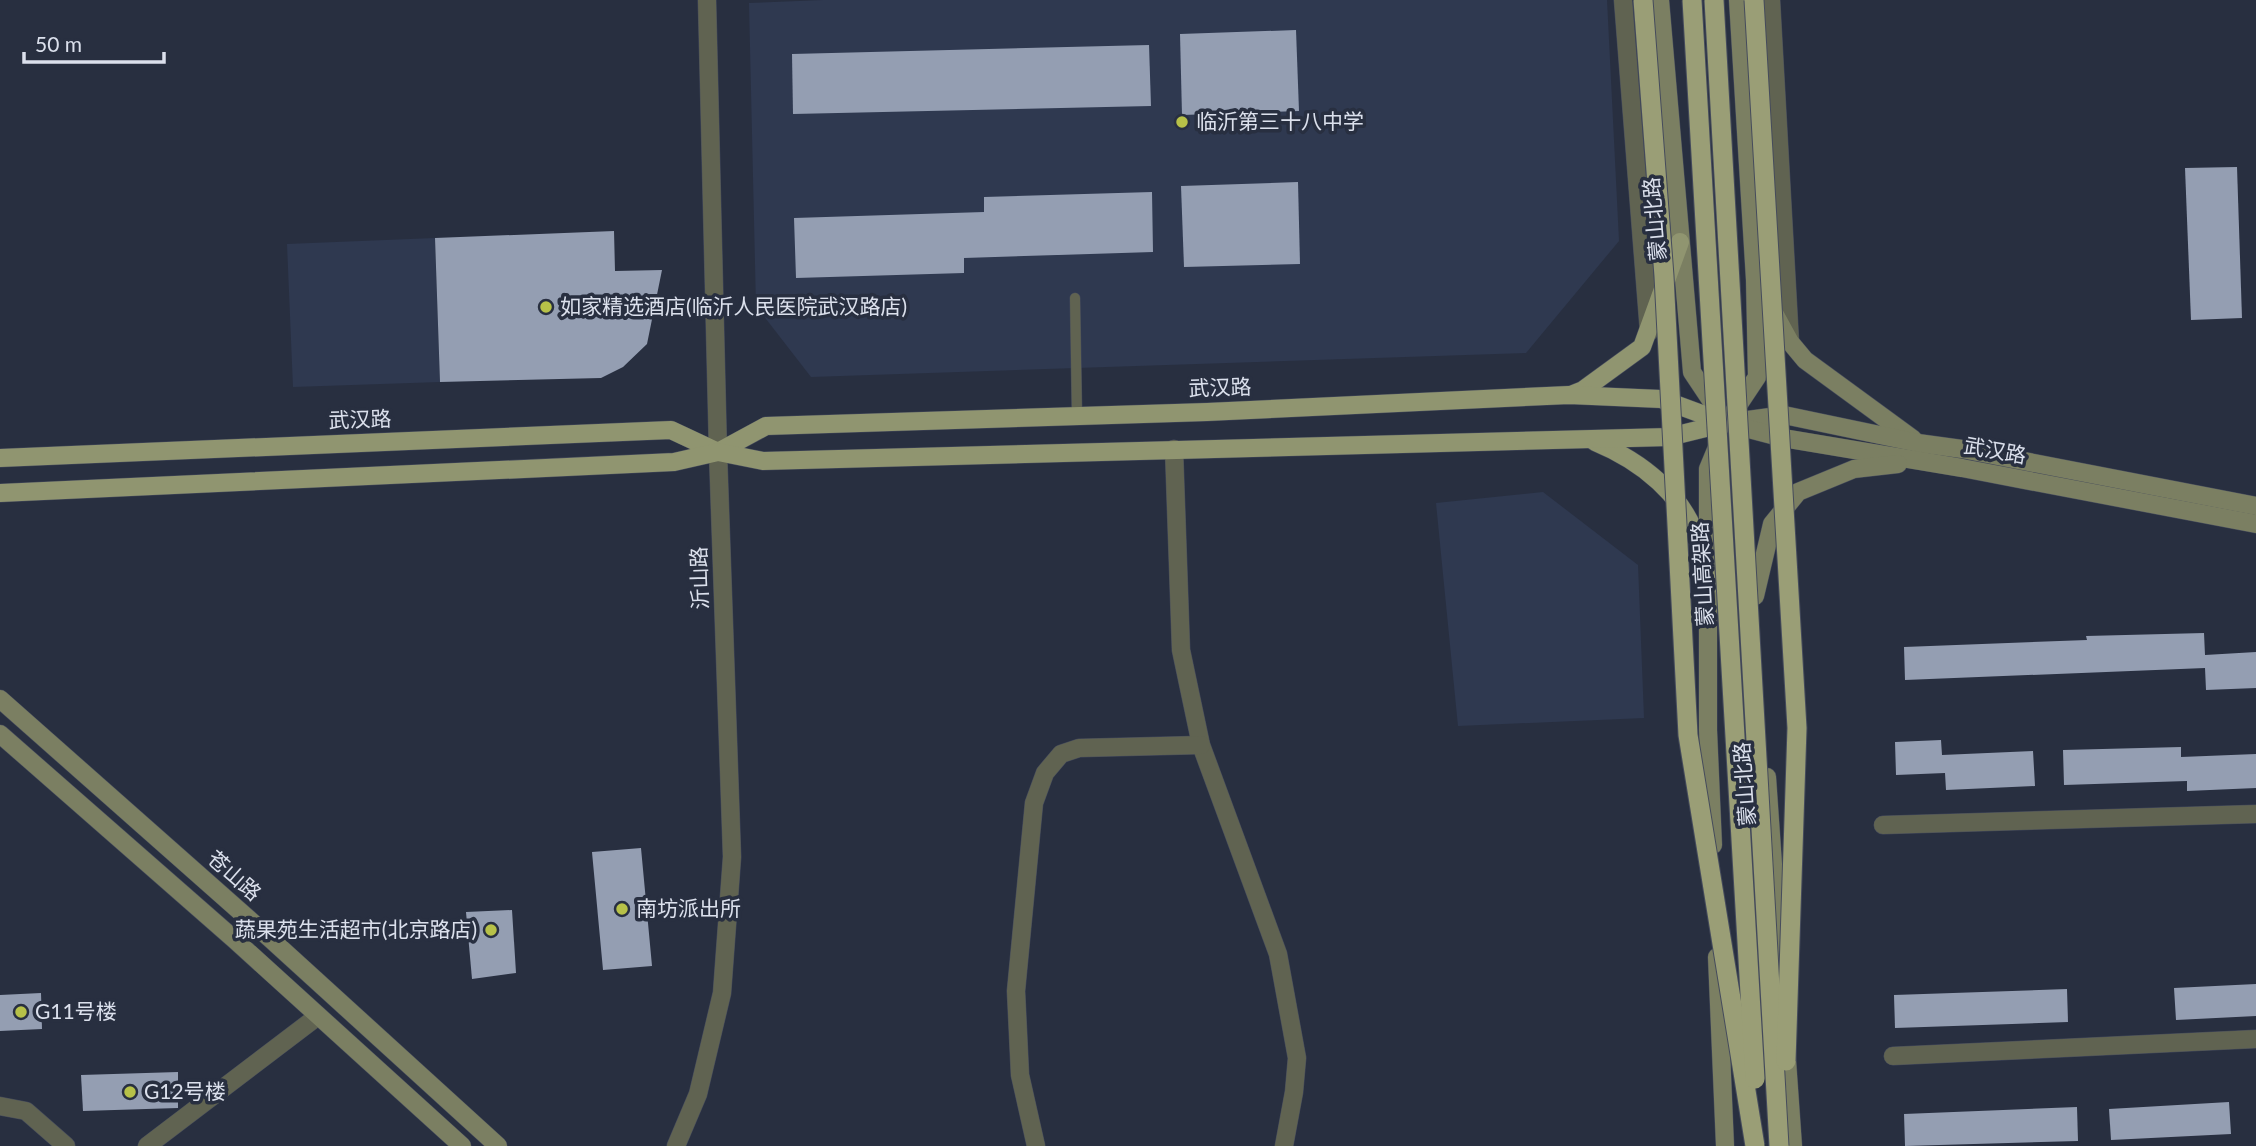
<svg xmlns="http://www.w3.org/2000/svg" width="2256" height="1146" viewBox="0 0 2256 1146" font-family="Lato,'Noto Sans SC',sans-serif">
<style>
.built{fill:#2f3950}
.building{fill:#949eb2}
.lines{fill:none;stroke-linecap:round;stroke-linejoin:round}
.service-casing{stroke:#454b5c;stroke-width:11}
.minor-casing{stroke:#454b5c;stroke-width:19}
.tertiary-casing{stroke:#454b5c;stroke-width:19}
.secondary-casing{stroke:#454b5c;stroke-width:19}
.primary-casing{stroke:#454b5c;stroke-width:19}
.service{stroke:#606351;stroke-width:10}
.minor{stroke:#606351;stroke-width:18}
.tertiary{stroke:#606351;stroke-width:18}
.secondary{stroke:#7b7f62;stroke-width:18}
.primary{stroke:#909570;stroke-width:18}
.trunk-bridge-casing{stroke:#454b5c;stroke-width:21;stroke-linecap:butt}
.trunk-bridge{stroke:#9a9e76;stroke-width:19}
.poi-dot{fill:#b7c148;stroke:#282f40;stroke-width:2.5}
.labels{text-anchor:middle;stroke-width:7;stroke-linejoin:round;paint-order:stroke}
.poi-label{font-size:21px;fill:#dbe0ec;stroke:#282f40;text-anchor:start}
.street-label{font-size:21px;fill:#dbe0ec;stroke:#282f40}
</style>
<rect width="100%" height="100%" fill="#282f40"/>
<g class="built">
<polygon points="823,0 1607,0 1619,241 1526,353 811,377 756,306 749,3"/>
<polygon points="435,238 440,382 293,387 287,244"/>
<polygon points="1543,492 1638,565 1644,718 1458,726 1436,503"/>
</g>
<g class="building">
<polygon points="1296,30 1299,111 1182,115 1180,34"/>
<polygon points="1149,45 1151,106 793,114 792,54"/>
<polygon points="2237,167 2242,318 2191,320 2185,168"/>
<polygon points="1298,182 1300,264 1184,267 1181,186"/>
<polygon points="1152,192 1153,252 964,258 964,273 796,278 794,218 984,212 984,197"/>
<polygon points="614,231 615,271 662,270 647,344 623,367 601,378 440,382 435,238"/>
<polygon points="2204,633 2205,655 2256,652 2256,688 2206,690 2205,668 1905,680 1904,647 2087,640 2086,636"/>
<polygon points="1941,740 1942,755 2033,751 2035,786 1946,790 1945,773 1896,775 1895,742"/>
<polygon points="2181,747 2181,757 2256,754 2256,788 2187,791 2187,781 2064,785 2063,750"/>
<polygon points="641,848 652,966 603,970 592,852"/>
<polygon points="512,910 516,973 472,979 466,912"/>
<polygon points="2256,984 2256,1016 2176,1020 2174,988"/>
<polygon points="2067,989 2068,1022 1895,1028 1894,995"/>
<polygon points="41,993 42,1029 0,1031 0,995"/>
<polygon points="178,1072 178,1108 83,1111 81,1075"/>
<polygon points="2229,1102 2231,1134 2111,1140 2109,1109"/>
<polygon points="2077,1107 2078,1141 1905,1146 1904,1114"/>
</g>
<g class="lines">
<defs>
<polyline id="service" points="1075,298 1077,416"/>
<g id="minor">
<polyline points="1174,449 1181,650 1201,745 1278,954 1297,1058 1294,1092 1284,1146"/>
<polyline points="1883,825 2256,814"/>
<polyline points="1893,1056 2256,1039"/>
<polyline points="0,1106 26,1111 66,1146"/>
<polyline points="147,1146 318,1016"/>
<polyline points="1036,1146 1020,1075 1016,991 1034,803 1045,773 1061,754 1079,748 1201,745"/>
</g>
<g id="tertiary">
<polyline points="1623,0 1649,332"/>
<polyline points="1771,0 1790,342"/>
<polyline points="676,1146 698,1094 722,993 732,857 718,452 707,0"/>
</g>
<g id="secondary">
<polyline points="1660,0 1692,372 1718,411"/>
<polyline points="1773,311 1790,342 1805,360 1913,439"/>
<polyline points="1733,413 1757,377 1755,280 1738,0"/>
<polyline points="1733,422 1784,415 1918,443 1962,449 2256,506"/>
<polyline points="1726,423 1783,438 1962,468 2256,524"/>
<polyline points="1755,596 1772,524 1798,492 1854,469 1898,464"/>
<polyline points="0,699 252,922 498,1146"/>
<polyline points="0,734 235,940 462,1146"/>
<polyline points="1767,777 1781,980"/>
<polyline points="1713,845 1708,730 1708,469 1718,445"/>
<polyline points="1717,957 1725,1146"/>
<polyline points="1786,1046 1793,1146"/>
</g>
<g id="primary">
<polyline points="1573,394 1583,390 1642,347 1680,242"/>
<path d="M1595 442C1641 461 1685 495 1699 545 1703 559 1705 573 1708 587"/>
<polyline points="0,458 671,430 718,452 766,426 1207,412 1569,395 1661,399 1726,423"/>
<polyline points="0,493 674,462 718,452 763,461 1669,437 1726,423"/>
</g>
</defs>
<use href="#service" class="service-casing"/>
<use href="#minor" class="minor-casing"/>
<use href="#tertiary" class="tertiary-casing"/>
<use href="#secondary" class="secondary-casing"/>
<use href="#primary" class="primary-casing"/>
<use href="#service" class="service"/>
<use href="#minor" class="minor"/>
<use href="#tertiary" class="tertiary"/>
<use href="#secondary" class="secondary"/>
<use href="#primary" class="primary"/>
<defs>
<g id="trunk-bridge">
<polyline points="1643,0 1664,276 1688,735 1755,1146"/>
<polyline points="1692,0 1755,1079"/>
<polyline points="1714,0 1779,1146"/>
<polyline points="1754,0 1797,728 1786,1061"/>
</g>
</defs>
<use href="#trunk-bridge" class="trunk-bridge-casing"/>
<use href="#trunk-bridge" class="trunk-bridge"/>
</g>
<g class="poi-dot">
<circle cx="1182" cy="122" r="7"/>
<circle cx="546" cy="307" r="7"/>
<circle cx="622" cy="909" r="7"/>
<circle cx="491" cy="930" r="7"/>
<circle cx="21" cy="1012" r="7"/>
<circle cx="130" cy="1092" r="7"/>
</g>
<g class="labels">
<g class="poi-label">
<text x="1196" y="129">临沂第三十八中学</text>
<text x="560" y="314">如家精选酒店(临沂人民医院武汉路店)</text>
<text x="636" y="916">南坊派出所</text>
<text x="477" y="937" text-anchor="end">蔬果苑生活超市(北京路店)</text>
<text x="35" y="1019">G11号楼</text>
<text x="144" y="1099">G12号楼</text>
</g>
<g class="street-label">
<text transform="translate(1655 219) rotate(-95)" y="7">蒙山北路</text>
<text transform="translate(1220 388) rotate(-2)" y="7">武汉路</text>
<text transform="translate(360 420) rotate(-2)" y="7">武汉路</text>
<text transform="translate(1995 451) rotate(10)" y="7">武汉路</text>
<text transform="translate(1703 574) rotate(-93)" y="7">蒙山高架路</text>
<text transform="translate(700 578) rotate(-92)" y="7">沂山路</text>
<text transform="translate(1745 784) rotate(-94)" y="7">蒙山北路</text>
<text transform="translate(234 876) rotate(41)" y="7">苍山路</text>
</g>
</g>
<path d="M24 52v10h140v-10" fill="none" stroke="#dbe0ec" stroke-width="3.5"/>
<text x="35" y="52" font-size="21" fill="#dbe0ec" stroke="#282f40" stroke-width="5" paint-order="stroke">50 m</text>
</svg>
